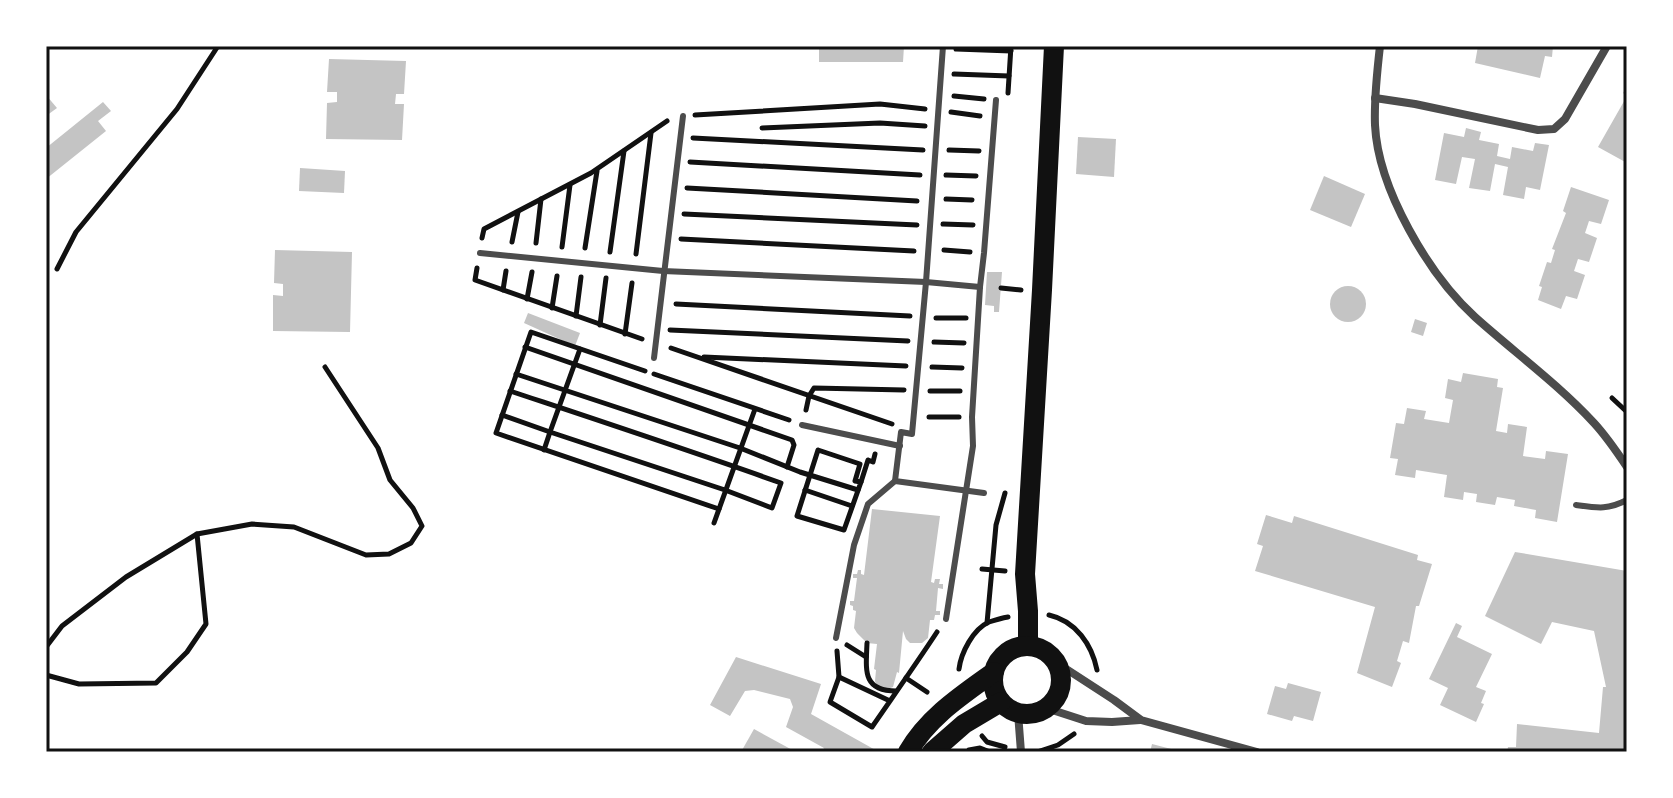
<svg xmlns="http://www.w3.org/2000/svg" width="1673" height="798" viewBox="0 0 1673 798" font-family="Literata,serif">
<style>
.building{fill:#c4c4c4}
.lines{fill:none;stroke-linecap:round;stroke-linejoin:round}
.path{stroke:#111;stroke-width:5}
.service{stroke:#4c4c4c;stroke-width:6}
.minor{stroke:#4c4c4c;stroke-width:8}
.primary{stroke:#111;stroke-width:20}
.neatline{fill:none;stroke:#111;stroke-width:3}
</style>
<rect width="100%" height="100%" fill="#fff"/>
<g class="building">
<polygon points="819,46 904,46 903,62 819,62"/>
<polygon points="1478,46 1553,46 1552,57 1545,56 1540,78 1475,63"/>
<polygon points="329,59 406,61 404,94 396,94 395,104 404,104 402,140 326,139 327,103 337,102 337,92 327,92"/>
<polygon points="1627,86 1627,163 1598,147 1627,96 1623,93"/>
<polygon points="46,95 57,108 46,116"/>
<polygon points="103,102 111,111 98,121 106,131 46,179 46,148"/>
<polygon points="1466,128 1481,132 1479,140 1499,144 1497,156 1510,159 1512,147 1533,151 1535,143 1549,145 1540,190 1526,187 1524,199 1503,195 1508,167 1495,164 1490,191 1469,188 1475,159 1462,157 1456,184 1435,180 1444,133 1464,137"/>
<polygon points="1078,137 1116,139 1114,177 1076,174"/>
<polygon points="300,168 345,171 344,193 299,191"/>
<polygon points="1324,176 1365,194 1351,227 1310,210"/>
<polygon points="1571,187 1609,200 1601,224 1589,221 1585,233 1597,238 1589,262 1578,259 1574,271 1585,275 1577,299 1566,296 1561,309 1538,300 1542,287 1539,286 1547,262 1551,263 1555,250 1552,249 1566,213 1563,211"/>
<polygon points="275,250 352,252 350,332 273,331 273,295 283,296 283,284 274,283"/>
<polygon points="987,272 1002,272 999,312 994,312 994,306 985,305"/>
<circle cx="1348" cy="304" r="18"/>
<polygon points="528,313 580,333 575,346 524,323"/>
<polygon points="1415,319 1427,323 1423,336 1411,332"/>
<polygon points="1463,373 1498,379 1497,387 1503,388 1496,431 1507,433 1508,424 1527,427 1523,456 1545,459 1546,451 1568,454 1557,522 1535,518 1536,510 1514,506 1515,500 1497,497 1495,505 1476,502 1477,494 1464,492 1463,500 1444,497 1447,475 1416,470 1415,478 1395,475 1398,459 1390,458 1396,423 1404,424 1407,408 1426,411 1424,419 1449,423 1453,400 1445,398 1448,379 1461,382"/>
<polygon points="872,509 940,516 931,582 934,583 935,579 940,579 939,584 943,584 943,589 938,588 936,611 940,611 940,615 935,615 934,620 930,620 928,638 922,643 910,643 906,639 903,631 899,673 897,672 893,687 886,690 876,685 875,681 876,670 874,669 877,644 867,643 857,633 854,628 856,611 853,610 853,606 850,605 850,601 854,601 857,578 853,578 853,574 857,574 858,570 861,570 861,574 864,575"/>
<polygon points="1266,515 1292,523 1294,516 1418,555 1417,560 1432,564 1419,606 1416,606 1409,643 1403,641 1397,661 1401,663 1392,687 1357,673 1375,607 1255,571 1263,546 1257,544"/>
<polygon points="1515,552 1627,571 1627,752 1507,752 1508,747 1516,747 1517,724 1599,733 1603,687 1606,687 1594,631 1552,622 1541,644 1485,616"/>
<polygon points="1456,623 1462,626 1457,637 1492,654 1476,687 1486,691 1481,703 1484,704 1476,722 1440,705 1448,688 1429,679"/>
<polygon points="736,657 821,684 811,714 879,752 822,752 824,748 786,727 793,707 790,699 754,690 745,691 730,716 710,705"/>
<polygon points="1288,683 1321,692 1313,721 1294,716 1292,721 1267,714 1275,686 1286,689"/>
<polygon points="754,729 796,752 741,752"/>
<polygon points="1152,744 1179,751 1179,752 1150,752"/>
</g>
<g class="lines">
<g class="path">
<polyline points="956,49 1011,51"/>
<polyline points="954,74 1009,76"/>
<polyline points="1008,93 1011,46"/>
<polyline points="954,96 984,99"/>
<polyline points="951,112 980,116"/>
<polyline points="695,115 880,104 925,109"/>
<polyline points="762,128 880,123 925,126"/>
<polyline points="693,138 923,150"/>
<polyline points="949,150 979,151"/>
<polyline points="690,162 920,175"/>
<polyline points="946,175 976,176"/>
<polyline points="687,188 917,201"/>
<polyline points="946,199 972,200"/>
<polyline points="684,214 917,225"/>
<polyline points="943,224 973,225"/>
<polyline points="482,238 484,229 591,173 667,121"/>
<polyline points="681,239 914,251"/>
<polyline points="512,242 518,212"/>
<polyline points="536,243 541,199"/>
<polyline points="562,247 570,185"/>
<polyline points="585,248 597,171"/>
<polyline points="944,250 970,252"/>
<polyline points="610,252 624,151"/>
<polyline points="636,254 651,133"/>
<polyline points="477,268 475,280 642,339"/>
<polyline points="57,269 76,232 177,109 218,46"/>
<polyline points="1001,288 1021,290"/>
<polyline points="503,290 506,271"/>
<polyline points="527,299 532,272"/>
<polyline points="676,304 910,316"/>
<polyline points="552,308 557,276"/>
<polyline points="576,316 581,277"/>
<polyline points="936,318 966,318"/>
<polyline points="600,325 606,278"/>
<polyline points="670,330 908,341"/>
<polyline points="625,334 632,283"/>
<polyline points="934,342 964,343"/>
<polyline points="525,347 792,440 794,445 787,467"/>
<polyline points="671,348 892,424"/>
<polyline points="704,357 906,366"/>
<polyline points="932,367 962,368"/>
<polyline points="645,371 531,332 496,433 719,509"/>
<polyline points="516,374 740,448 800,472 858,490"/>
<polyline points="654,374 789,420"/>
<path d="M510 391C600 421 691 451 781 483L772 508 725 490 550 432 580 349"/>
<polyline points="930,391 960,391"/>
<polyline points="1612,398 1627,412"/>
<polyline points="806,410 809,396 814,388 904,390"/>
<polyline points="502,415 550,432 544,450"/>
<polyline points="929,417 959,417"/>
<polygon points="818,450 860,464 855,481 861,482 844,530 797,516"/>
<polyline points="861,482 868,460 873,462 875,454"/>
<polyline points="805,490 852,506"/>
<polyline points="714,523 755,409"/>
<polyline points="982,569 1005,571"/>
<path d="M1049 615C1076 621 1092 645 1097 670"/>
<polyline points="987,623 996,525 1005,493"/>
<path d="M867 643C866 670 862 691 896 691"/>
<polyline points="847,645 866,657"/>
<polyline points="46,647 62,626 126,577 197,534 252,524 294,527 366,555 389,554 411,543 422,526 413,508 390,480 378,448 325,367"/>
<polyline points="837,651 839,677"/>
<path d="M959 669C961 653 973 629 989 622 995 620 1002 618 1008 617"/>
<polyline points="46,675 79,684 156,683 187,652 206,624 197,534"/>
<polyline points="906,678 927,692"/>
<path d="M890 701 839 677 830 702 872 727C894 695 916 664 937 632"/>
<polyline points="982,736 987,742 1005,747"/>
<polyline points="969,750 980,748 990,752"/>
<polyline points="1037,752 1058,745 1074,734"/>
</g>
<g class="service">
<polyline points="943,46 926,282 912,434 901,432 895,481 984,493"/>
<polyline points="480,253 663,271 926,282 980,287"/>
<polyline points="654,358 683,116"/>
<polyline points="802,425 900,446"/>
<path d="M1576 505C1598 508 1607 510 1627 500"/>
<polyline points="946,619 973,446 972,417 980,287 984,253 996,100"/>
<polyline points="836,638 854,545 868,504 895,481"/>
</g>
<g class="minor">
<path d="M1380 46C1377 72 1374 99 1375 125 1378 189 1429 275 1475 317 1514 352 1558 384 1594 423 1606 436 1617 452 1627 467"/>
<polyline points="1375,98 1415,104 1538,130 1554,129 1565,119 1607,46"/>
<polyline points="1057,663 1114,700 1141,720 1257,752"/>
<polyline points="1046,708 1086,721 1112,722 1140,720"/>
<polyline points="1018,713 1021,752"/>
</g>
<g class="primary">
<polyline points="1028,645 1028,611 1025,574 1042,290 1054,46"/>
<circle cx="1027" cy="680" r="34"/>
<path d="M908 752C928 717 962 695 994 672"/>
<polyline points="932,752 964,724 1001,702"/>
</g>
</g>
<rect width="1673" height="798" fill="none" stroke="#ffffff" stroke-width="96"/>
<rect x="48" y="48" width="1577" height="702" class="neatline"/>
</svg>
